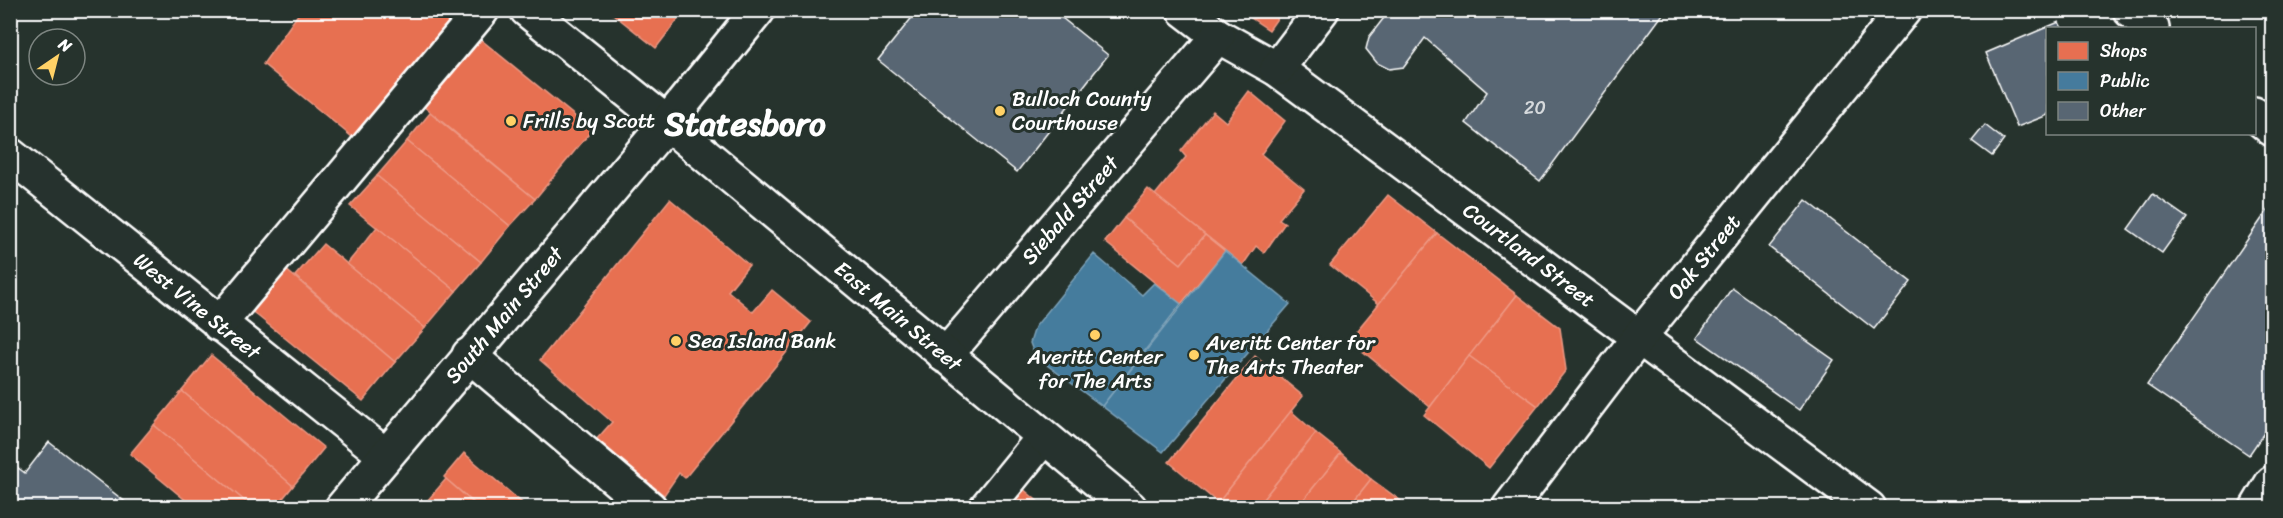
<svg xmlns="http://www.w3.org/2000/svg" width="2283" height="518" viewBox="0 0 2283 518" font-family="Sriracha,sans-serif">
<style>
.shops{fill:#e76f51;stroke:#ee9a85;stroke-width:1.5}
.public{fill:#457b9d;stroke:#7da3ba;stroke-width:1.5}
.building{fill:#586673;stroke:#fff;stroke-width:1.5}
.lines{fill:none;stroke-linecap:round;stroke-linejoin:round}
.minor-casing{stroke:#fff;stroke-width:38}
.major-casing{stroke:#fff;stroke-width:38}
.minor{stroke:#26332d;stroke-width:33}
.major{stroke:#26332d;stroke-width:33}
.poi-dot{fill:#ffd166;stroke:#26332d;stroke-width:2}
.labels{text-anchor:middle;stroke-width:6;stroke-linejoin:round;paint-order:stroke}
.number-label{font-size:18px;fill:#d5d9dc}
.poi-label{font-size:21px;fill:#fff;stroke:#26332d;text-anchor:start}
.street-label{font-size:21px;fill:#fff;stroke:#26332d}
.town-label{font-size:33px;font-weight:bold;fill:#fff;stroke:#26332d}
</style>
<rect width="100%" height="100%" fill="#26332d"/>
<filter id="ink" filterUnits="userSpaceOnUse"><feTurbulence type="fractalNoise" baseFrequency=".0167" numOctaves="2"/><feDisplacementMap in="SourceGraphic" scale="12" xChannelSelector="R" yChannelSelector="G"/><feConvolveMatrix kernelMatrix="1 2 1 2 8 2 1 2 1" color-interpolation-filters="sRGB"/></filter>
<g filter="url(#ink)">
<g class="shops">
<polygon points="296,10 440,10 454,22 357,141 263,64 299,13"/>
<polygon points="608,10 685,10 656,48"/>
<polygon points="1239,10 1283,10 1269,30"/>
<polygon points="474,34 592,130 535,199 417,101"/>
<polygon points="1249,91 1285,121 1261,154 1304,189 1279,219 1285,223 1264,253 1256,246 1243,265 1155,195 1186,157 1181,151 1213,111 1226,122"/>
<polygon points="430,113 535,199 510,226 407,141"/>
<polygon points="407,141 510,226 481,262 377,176"/>
<polygon points="377,176 481,262 456,291 350,206"/>
<polygon points="1148,189 1205,235 1181,264 1124,218"/>
<polygon points="1388,195 1437,233 1379,304 1330,265"/>
<polygon points="670,199 749,265 728,291 753,312 772,290 811,322 685,478 679,473 664,495 596,440 612,422 540,360"/>
<polygon points="1124,218 1181,264 1205,235 1225,251 1181,304 1105,242"/>
<polygon points="377,227 456,291 425,328 347,264"/>
<polygon points="1437,233 1517,295 1430,407 1349,340"/>
<polygon points="323,244 425,328 395,362 295,276"/>
<polygon points="284,268 395,362 363,401 249,309"/>
<polygon points="1517,295 1560,328 1566,370 1538,406 1469,356"/>
<polygon points="211,355 324,448 293,486 182,391"/>
<polygon points="1255,356 1303,396 1218,503 1169,462"/>
<polygon points="1469,356 1538,406 1489,468 1424,415"/>
<polygon points="182,391 293,486 275,508 253,508 154,425"/>
<polygon points="1291,411 1316,433 1256,508 1223,508 1218,503"/>
<polygon points="154,425 253,508 195,508 130,454"/>
<polygon points="1316,433 1341,453 1297,508 1256,508"/>
<polygon points="464,453 528,508 480,508 446,479 444,477"/>
<polygon points="1341,453 1371,479 1348,508 1297,508"/>
<polygon points="446,479 479,508 421,508"/>
<polygon points="1371,479 1401,501 1397,508 1348,508"/>
<polygon points="1022,488 1041,504 1038,508 1006,508"/>
</g>
<g class="public">
<polygon points="925,10 1049,10 1099,51 1012,162 885,60"/>
<polygon points="1225,251 1290,304 1163,452 1102,406"/>
<polygon points="1094,254 1142,295 1154,283 1181,304 1102,406 1035,356 1030,343 1035,327"/>
</g>
<g class="building">
<polygon points="918,10 1052,10 1108,55 1017,172 878,60"/>
<polygon points="1390,10 1666,10 1540,181 1466,123 1487,92 1425,38 1404,67 1389,69 1377,63 1366,49 1369,37"/>
<polygon points="2059,22 2062,28 2048,28 2048,115 2017,127 1986,53"/>
<polygon points="1985,125 2004,140 1992,156 1972,141"/>
<polygon points="2153,194 2187,218 2162,253 2128,229"/>
<polygon points="1806,200 1911,282 1874,329 1769,247"/>
<polygon points="2272,204 2272,421 2249,455 2147,385"/>
<polygon points="1732,288 1834,360 1799,410 1697,338"/>
<polygon points="49,442 133,508 10,508 10,462 25,473"/>
</g>
<g class="lines">
<defs>
<g id="minor">
<polyline points="527,10 667,123"/>
<polyline points="1184,10 1218,36 1277,69 1869,508"/>
<polyline points="2130,10 2152,28"/>
<polyline points="1277,69 1322,10"/>
<polyline points="2254,114 2272,129"/>
<polyline points="10,155 385,455"/>
<polyline points="219,324 482,10"/>
<polyline points="469,355 650,508"/>
<polyline points="945,356 1218,36"/>
<polyline points="986,508 1043,438"/>
<polyline points="1509,508 1639,337 1904,10"/>
<polyline points="2257,508 2272,483"/>
</g>
<g id="major">
<polyline points="667,123 1130,508"/>
<polyline points="342,508 667,123 758,10"/>
</g>
</defs>
<use href="#minor" class="minor-casing"/>
<use href="#major" class="major-casing"/>
<use href="#minor" class="minor"/>
<use href="#major" class="major"/>
</g>
</g>
<g class="poi-dot">
<circle cx="1000" cy="111" r="6"/>
<circle cx="511" cy="121" r="6"/>
<circle cx="1095" cy="335" r="6"/>
<circle cx="676" cy="341" r="6"/>
<circle cx="1194" cy="355" r="6"/>
</g>
<g class="labels">
<g class="number-label">
<text x="1535" y="114">20</text>
</g>
<g class="poi-label">
<text x="1012" y="106">Bulloch County<tspan x="1012" dy="24">Courthouse</tspan></text>
<text x="523" y="128">Frills by Scott</text>
<text x="688" y="348">Sea Island Bank</text>
<text x="1206" y="350">Averitt Center for<tspan x="1206" dy="24">The Arts Theater</tspan></text>
<text x="1095" y="364" text-anchor="middle">Averitt Center<tspan x="1095" dy="24">for The Arts</tspan></text>
</g>
<g class="street-label">
<text transform="translate(1070 210) rotate(-49)" y="7">Siebald Street</text>
<text transform="translate(1529 255) rotate(37)" y="7">Courtland Street</text>
<text transform="translate(1704 257) rotate(-51)" y="7">Oak Street</text>
<text transform="translate(197 306) rotate(39)" y="7">West Vine Street</text>
<text transform="translate(504 315) rotate(-50)" y="7">South Main Street</text>
<text transform="translate(898 316) rotate(40)" y="7">East Main Street</text>
</g>
<g class="town-label">
<text x="745" y="135">Statesboro</text>
</g>
</g>
<rect width="2283" height="518" fill="none" stroke="#26332d" stroke-width="36"/>
<rect x="18" y="18" width="2247" height="482" fill="none" stroke="#fff" stroke-width="2" filter="url(#ink)"/>
<rect x="2046" y="27" width="210" height="108" fill="#26332d" stroke="#7d8581" stroke-width="1.5"/>
<rect x="2058" y="42" width="30" height="18" fill="#e76f51" stroke="#7d8581" stroke-width="1.5"/>
<text x="2100" y="57" font-size="18" fill="#ffffff">Shops</text>
<rect x="2058" y="72" width="30" height="18" fill="#457b9d" stroke="#7d8581" stroke-width="1.5"/>
<text x="2100" y="87" font-size="18" fill="#ffffff">Public</text>
<rect x="2058" y="102" width="30" height="18" fill="#586673" stroke="#7d8581" stroke-width="1.5"/>
<text x="2100" y="117" font-size="18" fill="#ffffff">Other</text>
<g transform="translate(57 57) rotate(35)"><circle r="28" fill="#26332d" stroke="#7d8581" stroke-width="1.5"/>
<path d="M0-4.5L10 22L0 15L-10 22Z" fill="#ffd166"/>
<text y="-9" font-size="16" font-weight="bold" text-anchor="middle" fill="#ffffff">N</text>
</g>
</svg>
